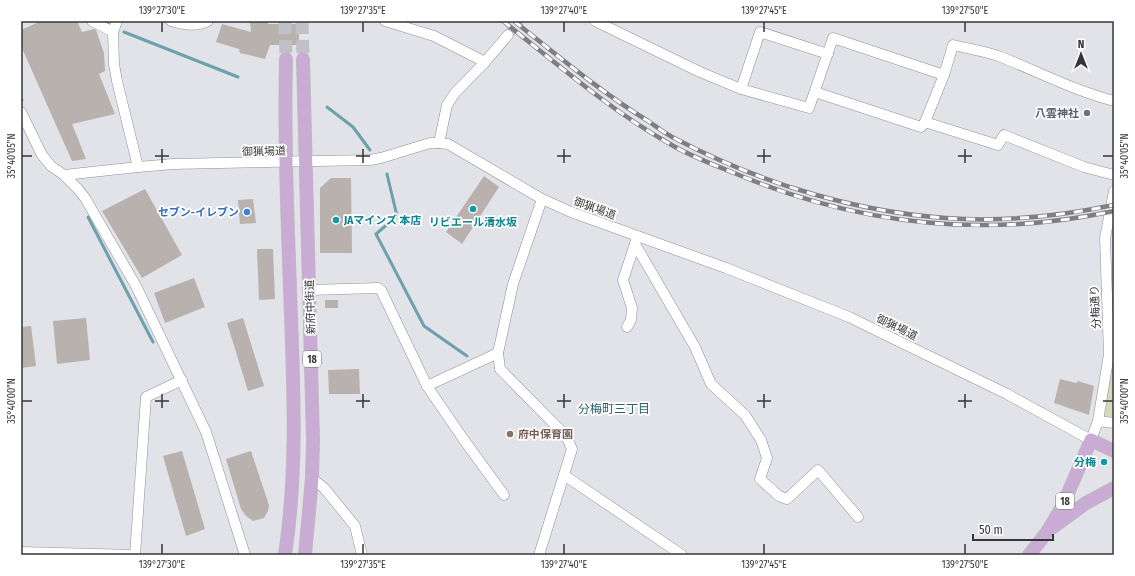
<svg xmlns="http://www.w3.org/2000/svg" width="1135" height="576" viewBox="0 0 1135 576" font-family="'Fira Sans Condensed','Noto Sans JP',sans-serif">
<style>
.green{fill:#d5d8bd}
.lines{fill:none;stroke-linecap:round;stroke-linejoin:round}
.stream{stroke:#6ca1ac;stroke-width:3}
.building{fill:#b8b1ae}
.minor-tunnel{stroke:#c0c0c6;stroke-width:10;stroke-dasharray:10 5;stroke-linecap:butt}
.major-tunnel{stroke:#c0c0c6;stroke-width:13;stroke-dasharray:13 6;stroke-linecap:butt}
.minor-casing{stroke:#909096;stroke-width:11}
.major-casing{stroke:#bfbfbf;stroke-width:14}
.minor{stroke:#fff;stroke-width:10}
.major{stroke:#c8acd3;stroke-width:13}
.rail-casing{stroke:#7f7f83;stroke-width:4.5}
.rail{stroke:#fff;stroke-width:3;stroke-dasharray:9;stroke-linecap:butt}
.ticks{fill:none;stroke:#363638;stroke-width:1.5}
.worship-dot{fill:#6b7280;stroke:#fff;stroke-width:1.5}
.culture-dot{fill:#0f9aa8;stroke:#fff;stroke-width:1.5}
.shop-dot{fill:#3f7fe0;stroke:#fff;stroke-width:1.5}
.education-dot{fill:#8d6e63;stroke:#fff;stroke-width:1.5}
.labels{text-anchor:middle;stroke-width:3.5;stroke-linejoin:round;paint-order:stroke}
.shield{fill:#fff;stroke:#727274;stroke-width:1}
.shield-label{font-size:10px;font-weight:bold;fill:#363638}
.worship-label{font-size:11px;font-weight:bold;fill:#5b616d;stroke:#fff;text-anchor:end}
.street-label{font-size:11px;fill:#363638;stroke:#fff}
.shop-label{font-size:11px;font-weight:bold;fill:#366cbe;stroke:#fff;text-anchor:end}
.culture-label{font-size:11px;font-weight:bold;fill:#0d838f;stroke:#fff;text-anchor:start}
.education-label{font-size:11px;font-weight:bold;fill:#785e54;stroke:#fff;text-anchor:start}
.neighbourhood-label{font-size:12px;fill:#276164;stroke:#fff}
.neatline{fill:none;stroke:#363638;stroke-width:1.5}
.ticks-label{font-size:10px;text-anchor:middle;fill:#363638}
</style>
<rect width="100%" height="100%" fill="#e2e2e9"/>
<polygon class="green" points="1113,368 1114,368 1114,418 1105,417 1104,408"/>
<g class="lines">
<g class="stream">
<polyline points="104,21 108,24"/>
<polyline points="124,32 238,77"/>
<polyline points="21,99 22,100"/>
<polyline points="327,107 353,127 370,150"/>
<polyline points="387,174 397,216 376,234 424,326 467,356"/>
<polyline points="88,217 153,342"/>
</g>
</g>
<g class="building">
<polygon points="41,21 77,21 82,32 94,29 96,30 104,53 105,71 99,74 115,114 72,124 86,159 72,161 21,46 21,30"/>
<polygon points="250,21 268,21 268,24 299,24 299,45 270,45 265,59 240,53 239,49 216,42 222,24 251,32"/>
<polygon points="484,176 499,187 462,244 446,232"/>
<polygon points="331,178 351,178 352,253 320,253 320,188"/>
<polygon points="145,189 182,255 142,278 102,211"/>
<polygon points="253,199 256,223 240,224 238,200"/>
<polygon points="257,249 273,249 275,299 259,300"/>
<polygon points="194,278 205,307 165,323 154,293"/>
<rect x="325" y="300" width="13" height="8"/>
<polygon points="86,318 90,360 57,364 53,321"/>
<polygon points="243,318 264,386 248,391 227,323"/>
<polygon points="31,326 36,366 21,368 21,327"/>
<polygon points="359,369 360,394 329,394 328,370"/>
<polygon points="1060,379 1076,383 1078,381 1094,386 1089,415 1054,403"/>
<polygon points="182,451 205,529 186,536 163,456"/>
<polygon points="251,451 269,505 268,511 264,518 253,521 246,516 241,509 226,459"/>
</g>
<g class="lines">
<polyline class="minor-tunnel" points="508,35 520,21"/>
<g class="major-tunnel">
<polyline points="285,21 286,59"/>
<polyline points="302,21 303,59"/>
</g>
<defs>
<g id="minor">
<polyline points="92,21 113,32"/>
<polyline points="117,21 113,32 114,64 117,81 138,167"/>
<path d="M171 21C184 25 196 27 208 21"/>
<polyline points="385,21 434,36 485,62 455,93 447,105 439,143"/>
<polyline points="595,21 700,72 741,89 809,108 833,38 944,75"/>
<polyline points="485,62 508,35"/>
<polyline points="741,89 760,32 828,54"/>
<path d="M815 92 921 127 925 122 944 75 953 45C969 49 986 51 1001 57 1039 72 1075 91 1114 101"/>
<polyline points="21,112 42,155 51,166 64,175 78,189 85,198 136,286 206,432 245,555"/>
<polyline points="925,122 998,145 1004,135 1084,167 1114,175"/>
<polyline points="64,175 138,167 173,164 370,160 381,158 430,143 439,143 448,144 542,199 571,212 726,268 849,317 1007,394 1091,440 1098,421 1109,354 1105,238 1114,191"/>
<polyline points="637,236 635,244 695,347 711,384 745,415 761,440 767,458 760,479 779,496 787,499 818,470 858,517"/>
<polyline points="310,290 378,288 381,290 427,386 464,440 504,495"/>
<polyline points="627,327 631,320 632,308 623,280 635,244"/>
<polyline points="427,386 498,353"/>
<polyline points="1098,421 1114,423"/>
<polyline points="564,475 682,555"/>
<polyline points="312,478 324,488 355,526 362,555"/>
<polyline points="21,552 134,555"/>
<polyline points="135,555 146,397 182,380"/>
<polyline points="539,555 572,449 566,436 500,369 498,353 513,284 542,199"/>
</g>
<g id="major">
<polyline points="303,59 313,441 312,478 305,555"/>
<polyline points="1053,527 1086,503 1114,488"/>
<path d="M285 555C297 475 294 397 291 316 288 231 284 145 286 59"/>
<polyline points="1029,555 1047,532 1062,507 1091,440 1114,451"/>
</g>
</defs>
<use href="#minor" class="minor-casing"/>
<use href="#major" class="major-casing"/>
<use href="#minor" class="minor"/>
<use href="#major" class="major"/>
<defs>
<g id="rail">
<path d="M503 21C557 64 610 110 670 144 690 156 712 164 734 173 857 225 983 239 1114 211"/>
<path d="M514 21C558 56 601 92 648 121 657 127 666 134 676 139 764 185 864 215 964 219 1014 221 1065 215 1114 205"/>
</g>
</defs>
<use href="#rail" class="rail-casing"/>
<use href="#rail" class="rail"/>
</g>
<path class="ticks" d="M162 22V32M363 22V32M564 22V32M764 22V32M965 22V32M162 149V163M363 149V163M564 149V163M764 149V163M965 149V163M22 156H32M155 156H169M356 156H370M557 156H571M757 156H771M958 156H972M1103 156H1113M162 394V408M363 394V408M564 394V408M764 394V408M965 394V408M22 401H32M155 401H169M356 401H370M557 401H571M757 401H771M958 401H972M1103 401H1113M162 544V554M363 544V554M564 544V554M764 544V554M965 544V554"/>
<circle class="worship-dot" cx="1087" cy="113" r="4"/>
<g class="culture-dot">
<circle cx="473" cy="209" r="4"/>
<circle cx="336" cy="220" r="4"/>
<circle cx="1104" cy="462" r="4"/>
</g>
<circle class="shop-dot" cx="247" cy="212" r="4"/>
<circle class="education-dot" cx="510" cy="434" r="4"/>
<g class="labels">
<g class="shield">
<rect x="303" y="351" width="18" height="16" rx="3"/>
<rect x="1056" y="493" width="18" height="16" rx="3"/>
</g>
<g class="shield-label">
<text x="312" y="363">18</text>
<text x="1065" y="505">18</text>
</g>
<g class="worship-label">
<text x="1079" y="117">八雲神社</text>
</g>
<g class="street-label">
<text transform="translate(264 151) rotate(-1)" y="4">御猟場道</text>
<text transform="translate(595 208) rotate(20)" y="4">御猟場道</text>
<text transform="translate(310 307) rotate(-92)" y="4">新府中街道</text>
<text transform="translate(1095 307) rotate(-93)" y="4">分梅通り</text>
<text transform="translate(897 327) rotate(26)" y="4">御猟場道</text>
</g>
<g class="shop-label">
<text x="239" y="216">セブン-イレブン</text>
</g>
<g class="culture-label">
<text x="344" y="224">JAマインズ 本店</text>
<text x="473" y="226" text-anchor="middle">リビエール清水坂</text>
<text x="1096" y="466" text-anchor="end">分梅</text>
</g>
<g class="education-label">
<text x="518" y="438">府中保育園</text>
</g>
<g class="neighbourhood-label">
<text x="614" y="413">分梅町三丁目</text>
</g>
</g>
<rect width="1135" height="576" fill="none" stroke="#ffffff" stroke-width="44"/>
<g transform="translate(1081 54)" stroke="#ffffff" stroke-width="3" paint-order="stroke">
<path d="M0-3L7 15L0 10L-7 15Z" fill="#363638"/>
<text y="-6" font-size="11" font-weight="bold" text-anchor="middle" fill="#363638">N</text>
</g>
<path d="M973 534v6h80v-6" fill="none" stroke="#363638" stroke-width="2"/>
<text x="979" y="534" font-size="12" fill="#363638" stroke="#ffffff" stroke-width="3" paint-order="stroke">50 m</text>
<rect x="22" y="22" width="1091" height="532" class="neatline"/>
<g class="ticks-label">
<text x="162" y="14">139°27'30"E</text>
<text x="363" y="14">139°27'35"E</text>
<text x="564" y="14">139°27'40"E</text>
<text x="764" y="14">139°27'45"E</text>
<text x="965" y="14">139°27'50"E</text>
<text transform="translate(11 156) rotate(-90)" y="4">35°40'05"N</text>
<text transform="translate(1124 156) rotate(-90)" y="4">35°40'05"N</text>
<text transform="translate(11 401) rotate(-90)" y="4">35°40'00"N</text>
<text transform="translate(1124 401) rotate(-90)" y="4">35°40'00"N</text>
<text x="162" y="568">139°27'30"E</text>
<text x="363" y="568">139°27'35"E</text>
<text x="564" y="568">139°27'40"E</text>
<text x="764" y="568">139°27'45"E</text>
<text x="965" y="568">139°27'50"E</text>
</g>
</svg>
